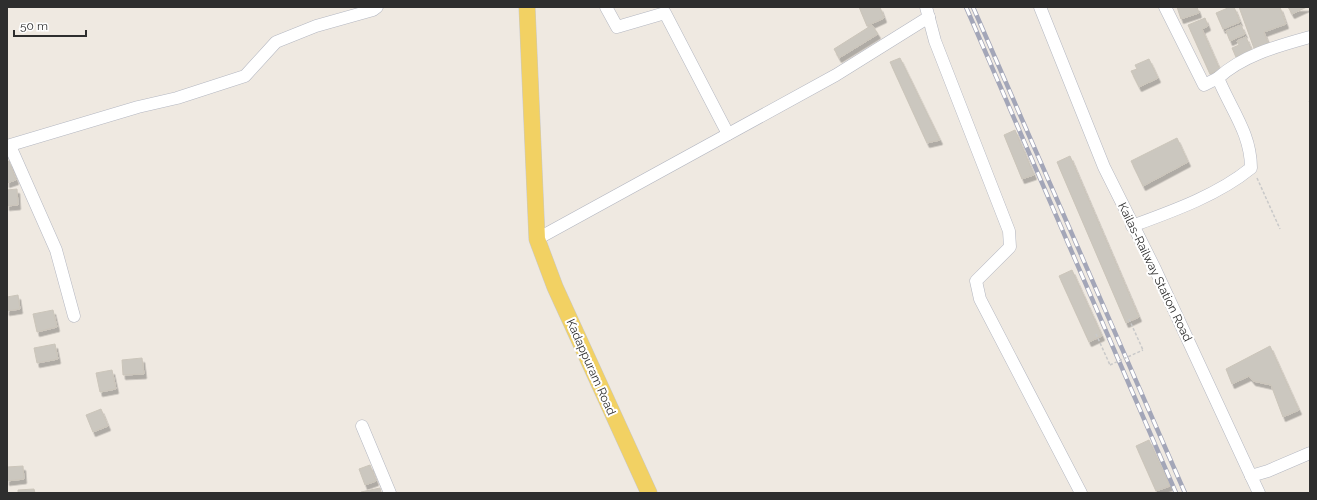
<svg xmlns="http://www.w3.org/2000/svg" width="1317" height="500" viewBox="0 0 1317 500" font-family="Raleway,sans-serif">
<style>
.building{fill:#cbc7bf;stroke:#cbc5ba;filter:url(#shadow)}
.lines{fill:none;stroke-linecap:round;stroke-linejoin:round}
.minor-casing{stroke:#b4b7c1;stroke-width:13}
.major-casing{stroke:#c9c9c9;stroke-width:17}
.path{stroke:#c9c9c9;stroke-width:1.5;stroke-dasharray:3 2;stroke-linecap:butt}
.minor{stroke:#fff;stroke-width:12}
.major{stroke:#f2d163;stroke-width:16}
.rail-casing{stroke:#a3a6b8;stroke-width:4.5}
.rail{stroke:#fff;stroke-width:3;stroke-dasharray:9;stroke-linecap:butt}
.path-bridge{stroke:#c9c9c9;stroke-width:1.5;stroke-dasharray:3 2;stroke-linecap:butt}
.labels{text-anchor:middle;stroke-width:4;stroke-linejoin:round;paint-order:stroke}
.street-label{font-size:12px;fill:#2e2e2e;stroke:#fff}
</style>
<defs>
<filter id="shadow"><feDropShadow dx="2.5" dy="4.5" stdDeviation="0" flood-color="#0004"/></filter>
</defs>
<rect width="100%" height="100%" fill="#efe9e1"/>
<g class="building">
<polygon points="859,7 880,7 884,18 867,26"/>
<polygon points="1177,7 1197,7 1199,13 1181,19"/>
<polygon points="1230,7 1234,7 1240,22 1223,29 1216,13"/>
<polygon points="1239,7 1280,7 1286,24 1264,32 1269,46 1255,51"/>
<polygon points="1288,7 1307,7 1292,14"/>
<polygon points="1205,18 1208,26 1202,29 1220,70 1210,74 1188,25"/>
<polygon points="872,25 878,34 839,58 834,49"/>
<polygon points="1241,25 1245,34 1230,41 1226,31"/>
<polygon points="1246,37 1252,51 1236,57 1232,48 1239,45 1237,41"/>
<polygon points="900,58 940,140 927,143 890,62"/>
<polygon points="1149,59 1158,78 1139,87 1131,71 1137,69 1135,65"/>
<polygon points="1015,130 1034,175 1022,179 1004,135"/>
<polygon points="1177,138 1188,162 1143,186 1131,161"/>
<polygon points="1070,156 1139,317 1126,323 1057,162"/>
<polygon points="9,161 16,180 7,183 7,162"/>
<polygon points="17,189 18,205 7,206 7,190"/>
<polygon points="1072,270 1102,336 1089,342 1059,276"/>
<polygon points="18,295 20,309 7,311 7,297"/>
<polygon points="53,310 57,327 37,332 33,314"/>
<polygon points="55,344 58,359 37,363 34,348"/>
<polygon points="1270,346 1299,410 1283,417 1271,385 1253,381 1249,376 1232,384 1226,369"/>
<polygon points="142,358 144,374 123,375 122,360"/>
<polygon points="112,370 116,389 100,392 96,373"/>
<polygon points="101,409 108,426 93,432 86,415"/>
<polygon points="1149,440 1170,486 1156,491 1136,446"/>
<polygon points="370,465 376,481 365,485 359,469"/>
<polygon points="23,466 24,479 7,481 7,467"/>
<polygon points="380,488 381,493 361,493 361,492"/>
<polygon points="34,489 35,493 18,493 18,490"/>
</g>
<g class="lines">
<defs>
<g id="minor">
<polyline points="606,7 617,27 665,13 728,134"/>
<polyline points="926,7 935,41 1009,231 1010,247 976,281 980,299 1081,493"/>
<polyline points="1040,7 1104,167 1155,269 1251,476 1268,471 1310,453"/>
<polyline points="1165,7 1204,85 1218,78"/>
<polyline points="7,146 138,107 177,98 245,76 276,42 316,26 373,10 377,7"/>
<polyline points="10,146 56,250 74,316"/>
<path d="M1132 226C1173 211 1218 195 1251 168 1251 133 1230 108 1218 78 1243 55 1278 46 1310 37"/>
<polyline points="537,239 836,75 929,17"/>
<polyline points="362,426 390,493"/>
<polyline points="1251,476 1259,493"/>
</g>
<polyline id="major" points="527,7 537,239 555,287 649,493"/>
</defs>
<use href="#minor" class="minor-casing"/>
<use href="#major" class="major-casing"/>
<g class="path">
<polyline points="1309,102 1310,101"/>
<polyline points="1257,178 1280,229"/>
<polyline points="1129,319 1143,350"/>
<polyline points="1096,334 1110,365"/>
</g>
<use href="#minor" class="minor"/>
<use href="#major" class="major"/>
<defs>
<g id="rail">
<polyline points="966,7 1176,493"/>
<polyline points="973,7 1185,493"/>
</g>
</defs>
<use href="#rail" class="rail-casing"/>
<use href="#rail" class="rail"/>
<polyline class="path-bridge" points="1110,365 1143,350"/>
</g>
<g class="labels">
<g class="street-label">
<text transform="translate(1155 272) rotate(64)" y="4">Kailas-Railway Station Road</text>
<text transform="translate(591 367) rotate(66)" y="4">Kadappuram Road</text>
</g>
</g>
<rect width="1317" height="500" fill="none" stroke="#2e2e2e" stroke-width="16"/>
<path d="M14 30v6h72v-6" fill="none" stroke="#2e2e2e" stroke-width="2"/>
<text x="20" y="30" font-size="12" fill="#2e2e2e" stroke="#ffffff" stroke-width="3" paint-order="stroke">50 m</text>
</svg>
